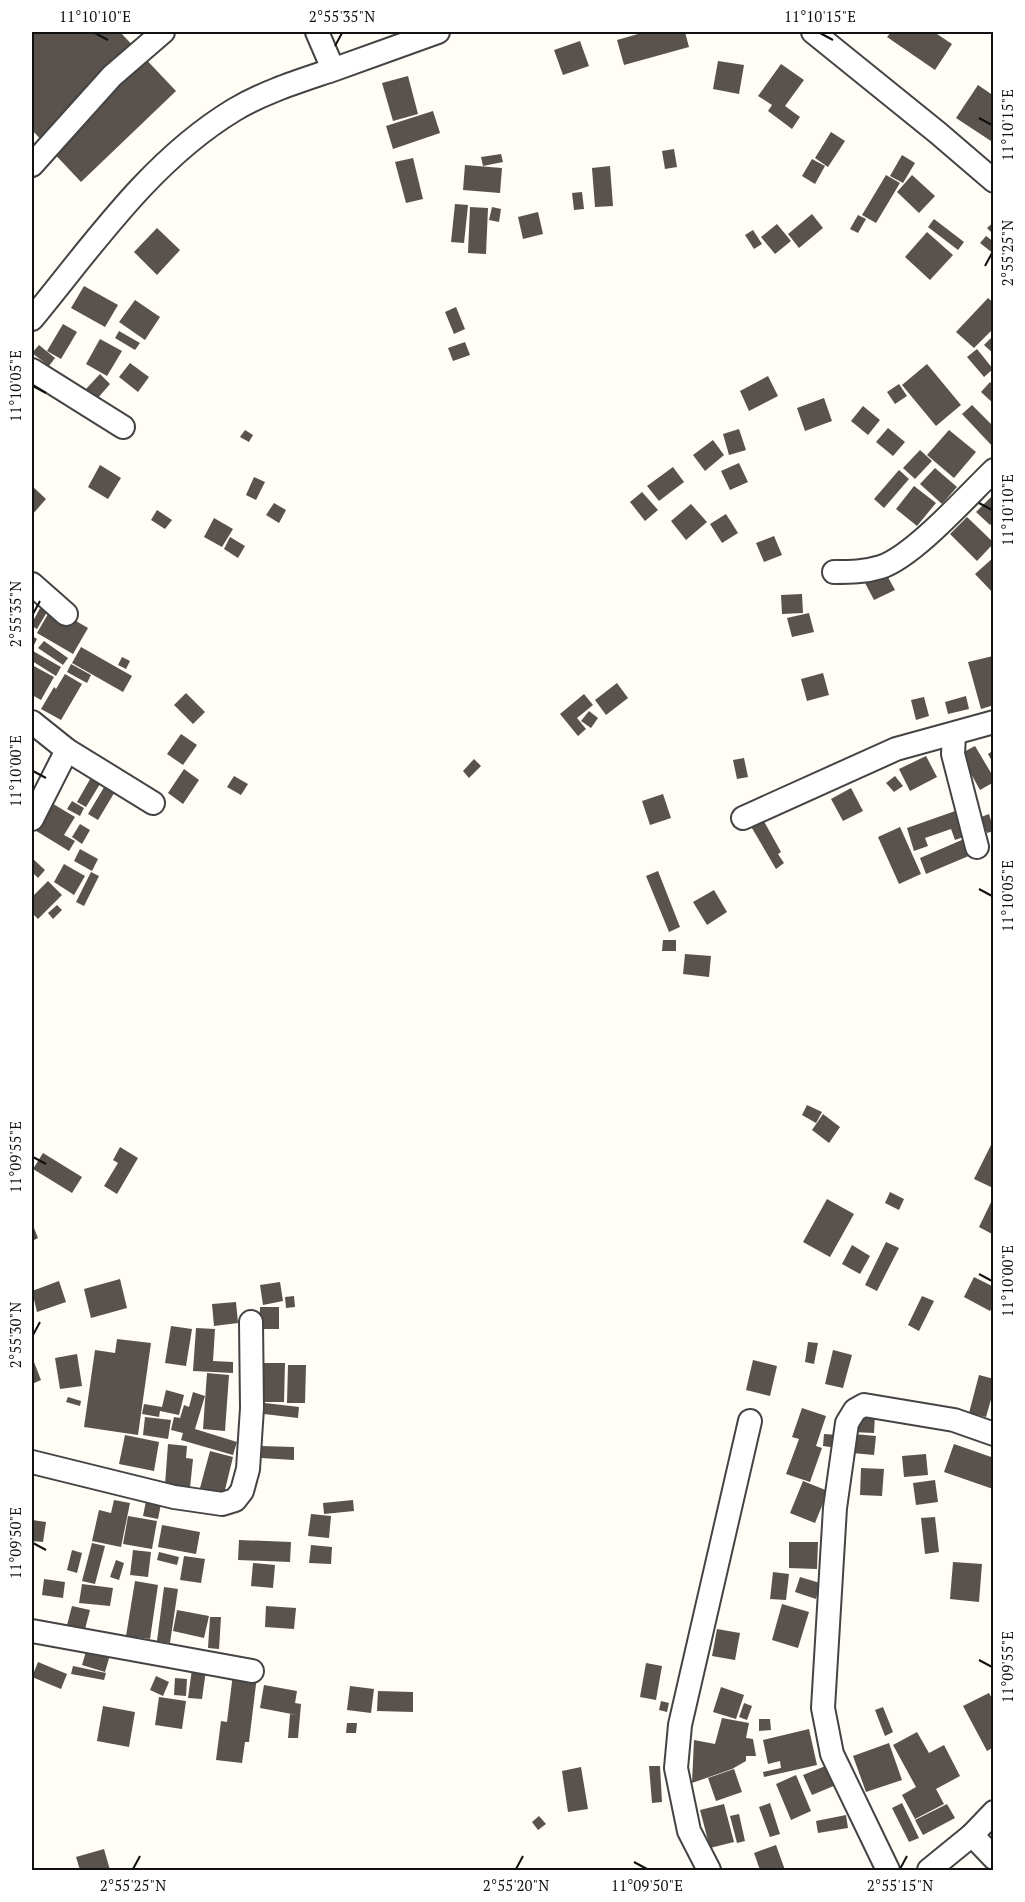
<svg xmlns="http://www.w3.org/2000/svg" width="1025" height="1902" viewBox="0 0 1025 1902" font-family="'PT Serif',serif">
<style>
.building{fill:#5a524d}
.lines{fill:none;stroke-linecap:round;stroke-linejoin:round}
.minor-casing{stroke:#444;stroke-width:26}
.minor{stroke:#fff;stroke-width:22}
.ticks{fill:none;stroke:#111;stroke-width:2}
.neatline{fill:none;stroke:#111;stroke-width:2}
.ticks-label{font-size:15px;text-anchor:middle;fill:#111}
</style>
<rect width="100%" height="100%" fill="#fffdf5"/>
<g class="building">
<polygon points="32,32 120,32 176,91 81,182 32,130"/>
<polygon points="645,32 685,32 689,47 624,65 617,40"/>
<polygon points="891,32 934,32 952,44 935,70 887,37"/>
<polygon points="580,41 589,66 563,75 554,50"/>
<polygon points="718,61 744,65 739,94 713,89"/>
<polygon points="781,64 804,80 785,106 800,117 792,129 768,111 772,105 758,96"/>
<polygon points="408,76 418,114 393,121 382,83"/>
<polygon points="978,85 994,96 994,143 956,118"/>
<polygon points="433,111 440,133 393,149 386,126"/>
<polygon points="831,132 845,141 828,167 815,158"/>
<polygon points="674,149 677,167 665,169 662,151"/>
<polygon points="501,154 503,162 483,166 481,157"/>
<polygon points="902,155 915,163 903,183 890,176"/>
<polygon points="413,158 423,199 406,203 395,162"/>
<polygon points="812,159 825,166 815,184 802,176"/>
<polygon points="465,165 502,168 500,193 463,190"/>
<polygon points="610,166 613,206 595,207 592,168"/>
<polygon points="886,175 900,183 876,223 862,215"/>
<polygon points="912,175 935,196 919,213 897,192"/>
<polygon points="582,192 584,209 574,210 572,193"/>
<polygon points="455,204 468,205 464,243 451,242"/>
<polygon points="470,207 488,208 486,254 468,253"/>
<polygon points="492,207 501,209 499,222 489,220"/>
<polygon points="538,212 543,234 523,239 518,217"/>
<polygon points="812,214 823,228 799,248 788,234"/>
<polygon points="858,215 866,219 858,233 850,229"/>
<polygon points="934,219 964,242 958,250 928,227"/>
<polygon points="994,222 994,235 987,228"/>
<polygon points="777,224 791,241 775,254 761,237"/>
<polygon points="157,228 180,250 157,275 134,252"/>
<polygon points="753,230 762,244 754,249 745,235"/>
<polygon points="927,232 953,255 930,280 905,257"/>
<polygon points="986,236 994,242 994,254 980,243"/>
<polygon points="84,286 118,305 105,327 71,308"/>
<polygon points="988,298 994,303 994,328 974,348 956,332"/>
<polygon points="135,300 160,317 145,340 119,322"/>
<polygon points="456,307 465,329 454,334 445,312"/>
<polygon points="63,324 77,332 61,359 47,351"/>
<polygon points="119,331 140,343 135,350 115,338"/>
<polygon points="994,335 994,354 984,345"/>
<polygon points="100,339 122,351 107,376 86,364"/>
<polygon points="465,342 470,355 453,361 448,348"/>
<polygon points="39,345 55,358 49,366 32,353"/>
<polygon points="977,349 993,369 984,377 967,357"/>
<polygon points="130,363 149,377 138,392 119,377"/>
<polygon points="927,364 961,405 936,426 902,385"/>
<polygon points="100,374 110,384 97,399 86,389"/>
<polygon points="768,376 778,396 749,411 740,391"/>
<polygon points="990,382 994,386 994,404 981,392"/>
<polygon points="899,384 907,396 895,404 887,392"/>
<polygon points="824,398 832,421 805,431 797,408"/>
<polygon points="972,405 994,427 994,448 962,414"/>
<polygon points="863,406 880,420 868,435 851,421"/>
<polygon points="888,428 905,442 893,456 876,442"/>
<polygon points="739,429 746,450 729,455 723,434"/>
<polygon points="245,430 253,435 249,442 240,437"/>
<polygon points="949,430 976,452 954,478 927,455"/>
<polygon points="713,440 724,455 705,471 693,455"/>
<polygon points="920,450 932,461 915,479 903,468"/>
<polygon points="739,463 748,482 730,490 721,471"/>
<polygon points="100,465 121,478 108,499 88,487"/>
<polygon points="673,467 684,482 659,501 647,486"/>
<polygon points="935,468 957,487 942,504 920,484"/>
<polygon points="899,470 909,479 884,508 874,499"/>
<polygon points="254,477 265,482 256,500 246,495"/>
<polygon points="32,486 46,499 32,515"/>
<polygon points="914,486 936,503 917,526 896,509"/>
<polygon points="642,492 658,510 645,521 630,502"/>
<polygon points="994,494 994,521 990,525 976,512"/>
<polygon points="274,503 286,510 279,523 266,515"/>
<polygon points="691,504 707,522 686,540 671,521"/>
<polygon points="157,510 172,520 165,529 151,520"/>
<polygon points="726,514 738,533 722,543 710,524"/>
<polygon points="967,517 994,543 977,561 950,534"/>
<polygon points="214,518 233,529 222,547 204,537"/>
<polygon points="774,536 782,555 764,562 756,543"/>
<polygon points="230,537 245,546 238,558 224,549"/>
<polygon points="994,557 994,594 975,574"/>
<polygon points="884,570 895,590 874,600 864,581"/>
<polygon points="802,594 803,613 782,614 781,595"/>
<polygon points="52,607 88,628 73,654 37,633"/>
<polygon points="40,608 47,612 37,629 32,626 32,623"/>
<polygon points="809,613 814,632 792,637 787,618"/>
<polygon points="32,636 37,639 32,649"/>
<polygon points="44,641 68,658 63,665 38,648"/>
<polygon points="81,647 132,676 123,692 72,663"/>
<polygon points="33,651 61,667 56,676 32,661"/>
<polygon points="993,656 994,705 981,709 968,662"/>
<polygon points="122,657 130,661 126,669 118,665"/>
<polygon points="71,664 91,675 87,683 67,672"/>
<polygon points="32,665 54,677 41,700 32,695"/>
<polygon points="823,673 829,695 807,701 801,679"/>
<polygon points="65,674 82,684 61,720 41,709 54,687 56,689"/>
<polygon points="617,683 628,698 606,715 595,700"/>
<polygon points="186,693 205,712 193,724 174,705"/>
<polygon points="584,694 593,705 577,718 586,729 578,736 560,714"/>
<polygon points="966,696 969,709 948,714 945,702"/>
<polygon points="924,697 929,716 916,720 911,700"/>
<polygon points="589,711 598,718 591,728 581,721"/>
<polygon points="181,734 197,745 183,765 167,754"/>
<polygon points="975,746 994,778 994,782 980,790 960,754"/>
<polygon points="994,750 994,765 988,754"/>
<polygon points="926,756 937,777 910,791 899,769"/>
<polygon points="744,758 748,777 737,779 733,760"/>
<polygon points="474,759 481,766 469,778 463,771"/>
<polygon points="184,769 199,780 183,804 168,793"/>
<polygon points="93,774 103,779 86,807 77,802"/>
<polygon points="234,776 248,784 241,795 227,787"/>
<polygon points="895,776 903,786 894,792 886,783"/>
<polygon points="106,784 116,790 98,820 88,814"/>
<polygon points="851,788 863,811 843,821 831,799"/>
<polygon points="663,794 671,818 650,825 642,801"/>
<polygon points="72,801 84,808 80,816 67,809"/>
<polygon points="50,802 75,817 64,835 75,841 69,851 33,829"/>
<polygon points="958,810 966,836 955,840 951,829 925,838 928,846 914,851 907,828"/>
<polygon points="989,814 994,831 987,833 981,817"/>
<polygon points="761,816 781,852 778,854 784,863 776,869 749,823"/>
<polygon points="80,824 90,830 82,844 72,837"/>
<polygon points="900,827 921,874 899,884 878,837"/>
<polygon points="964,839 971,855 926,874 920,858"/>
<polygon points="80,849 98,859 92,871 74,861"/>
<polygon points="32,858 45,870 38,878 32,872"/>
<polygon points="64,864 85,876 74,895 54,882"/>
<polygon points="658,871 680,927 669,932 646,876"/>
<polygon points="91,872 99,876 84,906 76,902"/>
<polygon points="48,881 62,895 38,919 32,913 32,897"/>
<polygon points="714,890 727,912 707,925 693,902"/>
<polygon points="57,905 62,910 53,919 48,913"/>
<polygon points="663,940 676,940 676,951 662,951"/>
<polygon points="685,954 711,956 709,977 683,974"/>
<polygon points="807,1105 822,1112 816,1123 802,1115"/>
<polygon points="823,1114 840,1127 829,1143 812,1130"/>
<polygon points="994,1139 994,1181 991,1187 974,1179"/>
<polygon points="120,1147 138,1158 117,1194 104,1186 118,1163 113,1160"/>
<polygon points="43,1153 82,1177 72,1193 33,1169"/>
<polygon points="890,1192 904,1199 899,1210 885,1203"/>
<polygon points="994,1196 994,1230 992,1234 979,1227"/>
<polygon points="827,1199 854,1214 830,1257 803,1242"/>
<polygon points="32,1223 38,1238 32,1241"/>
<polygon points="886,1242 899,1248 877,1291 865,1285"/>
<polygon points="852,1245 870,1256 860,1274 842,1264"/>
<polygon points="974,1277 994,1287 994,1304 990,1311 964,1297"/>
<polygon points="120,1279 127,1308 91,1318 84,1289"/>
<polygon points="59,1281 66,1302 37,1312 32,1291"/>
<polygon points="280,1282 283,1301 263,1305 260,1285"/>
<polygon points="294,1296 295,1307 286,1308 285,1297"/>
<polygon points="922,1296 934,1301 919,1331 908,1325"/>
<polygon points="236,1302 238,1323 214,1326 212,1304"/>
<polygon points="260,1307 279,1307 279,1329 259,1329"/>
<polygon points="171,1326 192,1329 186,1366 165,1363"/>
<polygon points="196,1328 215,1329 213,1361 233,1362 233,1373 193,1371"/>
<polygon points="117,1339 151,1343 138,1435 84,1427 95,1350 115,1353"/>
<polygon points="808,1342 818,1343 814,1364 805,1362"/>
<polygon points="833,1350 852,1355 843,1388 825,1384"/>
<polygon points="77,1354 82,1386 60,1389 55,1358"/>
<polygon points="32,1357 41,1380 32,1384"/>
<polygon points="753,1360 777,1366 770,1396 746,1390"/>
<polygon points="264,1363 285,1363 284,1402 263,1402"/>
<polygon points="288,1365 306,1365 305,1403 287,1403"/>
<polygon points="207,1373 229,1375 225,1431 203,1429"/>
<polygon points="979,1375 994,1379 994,1389 986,1417 969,1413"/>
<polygon points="166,1390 184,1395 179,1415 160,1411 159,1417 142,1414 144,1404 162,1407"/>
<polygon points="193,1392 205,1396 195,1429 237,1442 233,1455 181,1440 183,1433 171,1430 174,1417 180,1418 184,1405 189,1407"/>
<polygon points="68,1397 81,1401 80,1406 66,1402"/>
<polygon points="265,1403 299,1407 298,1418 264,1414"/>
<polygon points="802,1408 826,1416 816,1446 822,1448 810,1482 786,1474 799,1439 792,1437"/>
<polygon points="853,1414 875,1415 874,1433 852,1432"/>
<polygon points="145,1417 171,1420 168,1439 143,1435"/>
<polygon points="824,1434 838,1435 837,1448 823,1446"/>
<polygon points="854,1434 876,1436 874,1455 852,1453"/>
<polygon points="125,1435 159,1442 154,1471 119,1464"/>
<polygon points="168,1444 187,1446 186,1458 193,1459 190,1488 165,1485"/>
<polygon points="954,1444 994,1458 993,1489 944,1472"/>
<polygon points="261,1446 294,1447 294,1460 261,1458"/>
<polygon points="210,1451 233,1457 224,1494 200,1488"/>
<polygon points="926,1454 928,1475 904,1477 902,1456"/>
<polygon points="861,1468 884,1469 882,1496 860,1495"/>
<polygon points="935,1480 938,1502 916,1505 913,1483"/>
<polygon points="803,1481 828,1491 815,1523 790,1513"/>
<polygon points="114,1500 130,1503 121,1547 92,1541 99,1510 111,1513"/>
<polygon points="353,1500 354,1511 324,1514 323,1503"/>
<polygon points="146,1501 161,1504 158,1519 143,1516"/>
<polygon points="311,1514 331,1516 329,1538 308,1536"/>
<polygon points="128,1516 157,1521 152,1549 123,1544"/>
<polygon points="935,1517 939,1552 925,1554 921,1518"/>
<polygon points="32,1520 46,1522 43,1542 32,1541"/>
<polygon points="162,1525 200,1532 196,1554 158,1547"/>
<polygon points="239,1540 291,1542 290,1562 238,1560"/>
<polygon points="789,1542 818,1542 817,1569 789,1568"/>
<polygon points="92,1543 105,1546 95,1584 82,1581"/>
<polygon points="311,1545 332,1547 331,1564 309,1563"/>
<polygon points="72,1550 82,1553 77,1573 67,1570"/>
<polygon points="133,1550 151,1552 148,1577 130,1575"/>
<polygon points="159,1552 179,1557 177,1565 157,1560"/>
<polygon points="184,1556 205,1559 201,1583 180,1580"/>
<polygon points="116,1560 124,1563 119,1580 110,1577"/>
<polygon points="953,1562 982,1564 979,1602 950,1599"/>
<polygon points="253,1563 275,1565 273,1588 251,1586"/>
<polygon points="773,1572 789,1574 786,1600 770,1599"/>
<polygon points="800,1577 820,1583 816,1599 795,1592"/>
<polygon points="44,1579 65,1582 63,1598 42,1595"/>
<polygon points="135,1581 158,1585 150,1639 126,1636"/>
<polygon points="82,1584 113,1588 110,1606 79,1603"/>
<polygon points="164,1587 178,1589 170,1643 157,1641"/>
<polygon points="782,1604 809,1612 798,1648 772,1640"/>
<polygon points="72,1606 90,1610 84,1633 66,1629"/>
<polygon points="266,1606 296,1608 294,1629 265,1627"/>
<polygon points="177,1610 209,1616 204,1638 173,1631"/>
<polygon points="210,1617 221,1617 219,1649 208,1648"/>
<polygon points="717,1629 740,1633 735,1660 712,1656"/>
<polygon points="87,1648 110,1655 105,1672 82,1665"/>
<polygon points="38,1662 67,1674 61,1689 32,1677"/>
<polygon points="646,1663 662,1666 656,1700 640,1697"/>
<polygon points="73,1666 106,1673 104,1680 71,1674"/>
<polygon points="192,1669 206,1670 202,1699 188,1698"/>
<polygon points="233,1674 257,1676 249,1742 245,1742 242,1763 216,1760 221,1721 227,1722"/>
<polygon points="156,1676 169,1682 163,1696 150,1690"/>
<polygon points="175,1678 187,1679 186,1696 174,1695"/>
<polygon points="264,1685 297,1691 295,1703 301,1704 298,1738 288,1738 290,1714 297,1715 260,1708"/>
<polygon points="350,1686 374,1689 371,1713 347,1710"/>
<polygon points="721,1687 744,1695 736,1719 713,1712"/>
<polygon points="378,1691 413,1692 413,1712 377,1711"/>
<polygon points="989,1693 994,1702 994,1747 987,1751 963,1706"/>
<polygon points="159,1697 186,1701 182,1729 155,1725"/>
<polygon points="661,1701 669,1703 667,1712 659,1710"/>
<polygon points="744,1703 752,1706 747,1720 739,1717"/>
<polygon points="103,1706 135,1712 129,1747 97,1741"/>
<polygon points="883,1707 893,1732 885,1736 875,1710"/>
<polygon points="722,1718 749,1723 746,1738 753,1739 756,1756 746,1756 746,1761 732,1769 692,1783 694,1740 715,1744"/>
<polygon points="759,1719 770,1719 771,1730 759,1731"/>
<polygon points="347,1723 357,1723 356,1733 346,1733"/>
<polygon points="809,1729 817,1765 764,1777 763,1772 781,1768 780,1761 768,1764 763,1740"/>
<polygon points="917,1732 929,1753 944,1745 960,1776 936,1789 944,1804 915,1819 902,1795 916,1787 893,1745"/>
<polygon points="889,1743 902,1780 866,1792 853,1756"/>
<polygon points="828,1765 836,1785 812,1795 803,1775"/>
<polygon points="649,1766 660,1766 662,1802 652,1803"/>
<polygon points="581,1767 588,1809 568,1812 562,1771"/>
<polygon points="734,1769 742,1792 716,1801 708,1778"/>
<polygon points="796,1775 811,1811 791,1820 776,1784"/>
<polygon points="770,1803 780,1834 770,1837 759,1807"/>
<polygon points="902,1803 919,1838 909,1842 892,1808"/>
<polygon points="724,1804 734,1842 710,1848 700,1810"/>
<polygon points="947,1804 955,1818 923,1835 915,1820"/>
<polygon points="739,1814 745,1841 737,1843 730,1816"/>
<polygon points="846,1815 848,1828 818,1833 816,1821"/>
<polygon points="539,1816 546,1824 538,1830 532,1822"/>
<polygon points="776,1845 785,1870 760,1870 754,1853"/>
<polygon points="104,1849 110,1870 80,1870 76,1857"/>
</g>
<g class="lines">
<defs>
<g id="minor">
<polyline points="317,32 333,69"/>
<polyline points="813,32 938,133 994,181"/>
<polyline points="32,165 112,76 163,32"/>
<path d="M32 319C93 245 150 161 234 110 266 91 300 81 335 69 369 57 404 44 438 32"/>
<polyline points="32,370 123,427"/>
<path d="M834 572C850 572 865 572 881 567 914 556 967 496 994 470"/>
<polyline points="32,584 66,614"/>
<polyline points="32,722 67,750 153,803"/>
<polyline points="954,734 953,754 977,847"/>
<polyline points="743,818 896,749 994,722"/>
<polyline points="32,819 67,750"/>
<polyline points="32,1462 174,1497 222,1504 235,1500 242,1491 248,1469 252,1408 251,1322"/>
<polyline points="32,1631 252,1671"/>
<polyline points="972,1835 994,1858"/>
<polyline points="709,1870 689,1831 676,1768 680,1725 750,1421"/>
<polyline points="888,1870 832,1754 823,1708 835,1508 847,1423 855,1410 864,1405 954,1420 994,1434"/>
<polyline points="929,1870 972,1835 994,1812"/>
</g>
</defs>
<use href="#minor" class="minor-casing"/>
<use href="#minor" class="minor"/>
</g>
<path class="ticks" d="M95 33 108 40M820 33 833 40M335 46 342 33M979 118 992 125M985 266 992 253M33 386 46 393M979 503 992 510M33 614 40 601M33 771 46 778M979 889 992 896M33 1157 46 1164M979 1274 992 1281M33 1335 40 1322M33 1543 46 1550M979 1660 992 1667M634 1862 647 1869M133 1869 140 1856M516 1869 523 1856M900 1869 907 1856"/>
<rect width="1025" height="1902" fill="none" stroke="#ffffff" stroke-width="66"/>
<rect x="33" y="33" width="959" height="1836" class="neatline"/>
<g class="ticks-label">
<text x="95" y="22">11°10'10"E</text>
<text x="342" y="22">2°55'35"N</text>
<text x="820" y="22">11°10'15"E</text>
<text transform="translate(1008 125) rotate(-90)" y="5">11°10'15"E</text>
<text transform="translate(1008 253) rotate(-90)" y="5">2°55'25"N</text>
<text transform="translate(16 386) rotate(-90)" y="5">11°10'05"E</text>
<text transform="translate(1008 510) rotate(-90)" y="5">11°10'10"E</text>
<text transform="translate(16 614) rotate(-90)" y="5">2°55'35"N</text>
<text transform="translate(16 771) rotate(-90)" y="5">11°10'00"E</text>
<text transform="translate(1008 896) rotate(-90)" y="5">11°10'05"E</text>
<text transform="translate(16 1157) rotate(-90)" y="5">11°09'55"E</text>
<text transform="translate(1008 1281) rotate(-90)" y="5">11°10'00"E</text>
<text transform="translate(16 1335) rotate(-90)" y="5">2°55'30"N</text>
<text transform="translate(16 1543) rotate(-90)" y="5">11°09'50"E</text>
<text transform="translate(1008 1667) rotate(-90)" y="5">11°09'55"E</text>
<text x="133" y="1891">2°55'25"N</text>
<text x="516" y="1891">2°55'20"N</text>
<text x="647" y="1891">11°09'50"E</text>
<text x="900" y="1891">2°55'15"N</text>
</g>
</svg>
